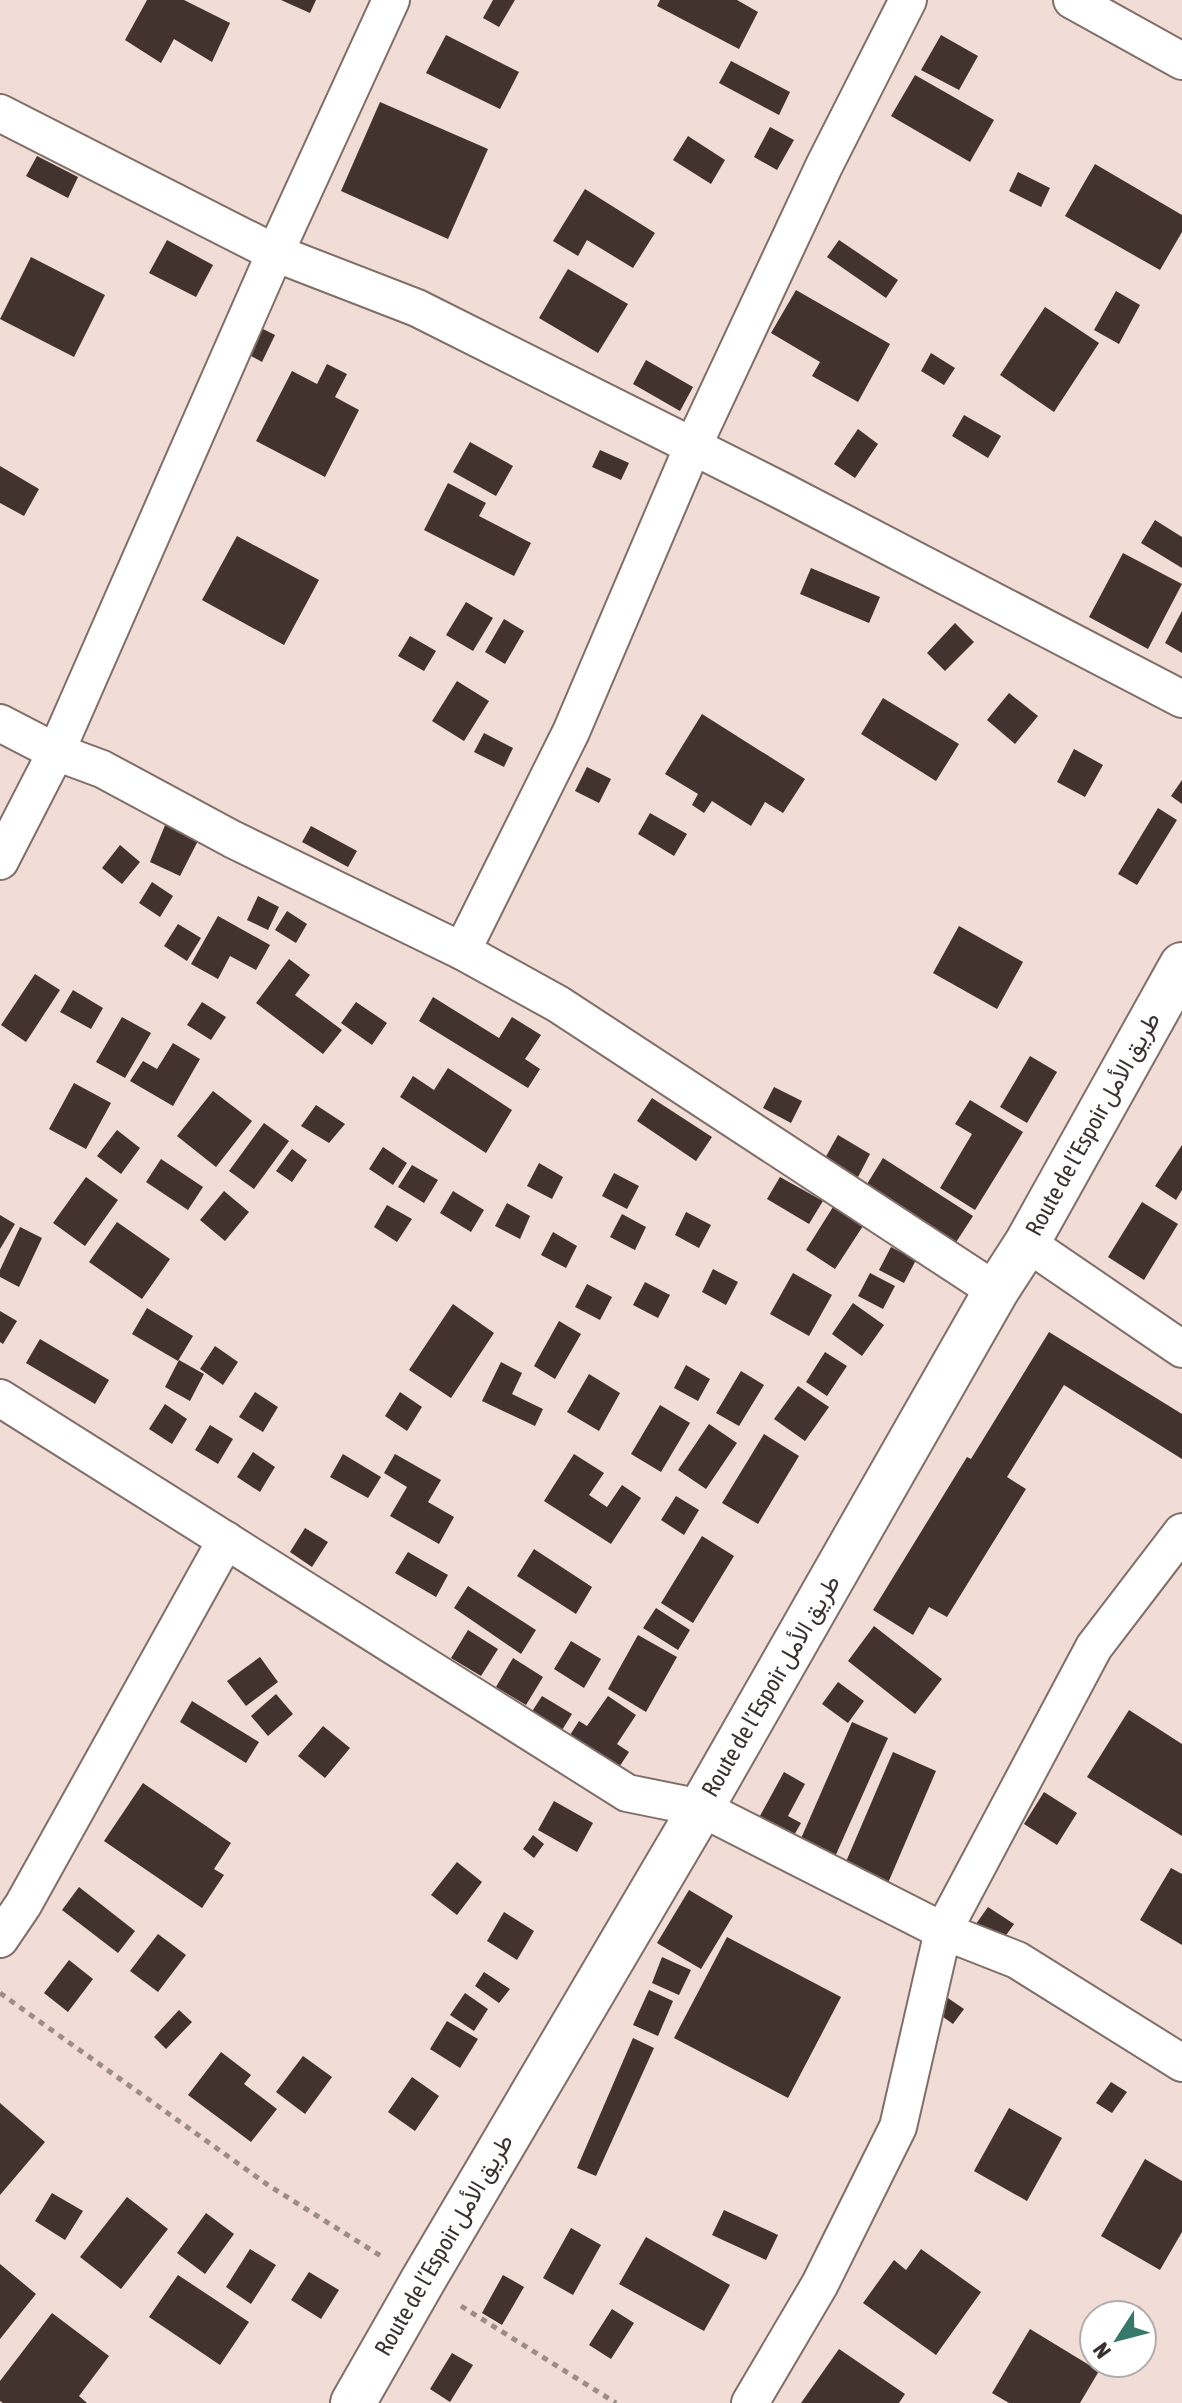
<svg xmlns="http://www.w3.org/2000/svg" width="1182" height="2403" viewBox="0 0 1182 2403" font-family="'Asap Condensed',Vazirmatn,sans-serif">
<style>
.building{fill:#43332e}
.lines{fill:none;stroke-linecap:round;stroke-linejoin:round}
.minor-casing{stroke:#806e68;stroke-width:40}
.trunk-casing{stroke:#806e68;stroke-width:48}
.path{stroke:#9c8d88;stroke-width:5;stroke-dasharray:6 6;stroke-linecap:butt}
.minor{stroke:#fff;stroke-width:36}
.trunk{stroke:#fff;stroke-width:44}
.labels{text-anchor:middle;stroke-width:8;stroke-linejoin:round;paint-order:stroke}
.street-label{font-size:24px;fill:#39312f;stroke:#fff}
</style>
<rect width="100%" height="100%" fill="#f1dcd6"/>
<g class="building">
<polygon points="147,0 184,0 230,23 212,62 174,39 161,63 125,40"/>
<polygon points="281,0 316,0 310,13"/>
<polygon points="493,0 515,0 499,27 483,18"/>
<polygon points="660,0 737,0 758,12 739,49 657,6"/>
<polygon points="446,35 519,72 500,109 426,73"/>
<polygon points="941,35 978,56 959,90 921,70"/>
<polygon points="731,61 790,92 779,115 719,83"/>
<polygon points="915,75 994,120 970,162 891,116"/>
<polygon points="380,102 488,149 448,239 341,191"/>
<polygon points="770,127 794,140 777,170 754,157"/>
<polygon points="688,136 725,160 711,184 673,160"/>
<polygon points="37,156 78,177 68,198 26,176"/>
<polygon points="1095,164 1182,215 1182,232 1160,270 1065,216"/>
<polygon points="1018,172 1050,188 1041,207 1009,191"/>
<polygon points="585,189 655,233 633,268 587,240 578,256 553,241"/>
<polygon points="167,240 213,265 196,297 149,273"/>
<polygon points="839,240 898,280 886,298 827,257"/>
<polygon points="31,257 105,295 74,357 0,319"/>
<polygon points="568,269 628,304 598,353 539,318"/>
<polygon points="796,290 890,344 858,402 812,376 820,362 771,333"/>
<polygon points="1116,291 1140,305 1119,344 1094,330"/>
<polygon points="1045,307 1099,343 1054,412 1000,375"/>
<polygon points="257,326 275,335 262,362 244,352"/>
<polygon points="931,353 955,368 944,385 921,371"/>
<polygon points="646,360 693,387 680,411 633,384"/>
<polygon points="327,364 347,374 335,397 359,410 325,477 256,441 292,371 317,384"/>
<polygon points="964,415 1001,436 988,458 952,436"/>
<polygon points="858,429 878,444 855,478 834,464"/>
<polygon points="470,442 513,466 496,496 453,472"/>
<polygon points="600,450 629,463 621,480 592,467"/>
<polygon points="0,466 39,489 24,516 0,503"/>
<polygon points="448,483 486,503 479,516 531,543 514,576 424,530"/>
<polygon points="1155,520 1182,537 1182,568 1141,543"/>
<polygon points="237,536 319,580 284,645 202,600"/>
<polygon points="1123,553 1182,584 1148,649 1089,617"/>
<polygon points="811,568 880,597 869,623 800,594"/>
<polygon points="466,602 493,618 473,651 446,635"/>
<polygon points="1182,611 1182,653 1165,643"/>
<polygon points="504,619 524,631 505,664 485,652"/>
<polygon points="955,623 974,642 945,671 927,653"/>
<polygon points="410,636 436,651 424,671 398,656"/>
<polygon points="457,681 489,701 464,741 432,721"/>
<polygon points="1009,693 1038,716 1015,744 987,720"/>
<polygon points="883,698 959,744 936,781 861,734"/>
<polygon points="702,714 805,779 783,813 765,802 751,826 712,801 704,813 692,805 698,794 665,774"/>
<polygon points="484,733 513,748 504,767 474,752"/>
<polygon points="1074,749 1103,765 1085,797 1057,782"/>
<polygon points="587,767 611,779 599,803 575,791"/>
<polygon points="1182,780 1182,804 1171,796"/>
<polygon points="1158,808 1177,820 1137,885 1118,874"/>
<polygon points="170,813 203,831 180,876 150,862"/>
<polygon points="650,813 687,834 674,856 638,834"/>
<polygon points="311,826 357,851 348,867 302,842"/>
<polygon points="120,845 140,862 122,884 102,868"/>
<polygon points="152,882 173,896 160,917 139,903"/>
<polygon points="258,896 279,907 268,930 247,920"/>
<polygon points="287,911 307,924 296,943 275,930"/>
<polygon points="218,916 270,945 256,970 230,956 218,979 191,964"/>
<polygon points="178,924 201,938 187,961 164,946"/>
<polygon points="959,926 1023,962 997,1009 933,973"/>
<polygon points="289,959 310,975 295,995 342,1030 323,1054 256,1003"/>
<polygon points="35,974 60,990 26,1042 1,1025"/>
<polygon points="73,990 103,1008 91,1029 60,1012"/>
<polygon points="433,997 499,1038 512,1017 541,1035 525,1059 540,1069 528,1088 419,1021"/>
<polygon points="202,1002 226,1017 211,1040 187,1025"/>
<polygon points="356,1002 387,1023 372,1045 341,1023"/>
<polygon points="122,1017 151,1033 125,1078 96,1062"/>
<polygon points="173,1043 200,1059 173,1106 130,1081 143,1061 157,1069"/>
<polygon points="1030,1056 1057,1072 1027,1123 1000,1107"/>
<polygon points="448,1068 512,1110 486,1153 400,1097 413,1076 434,1090"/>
<polygon points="74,1083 111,1103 86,1149 49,1129"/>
<polygon points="774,1087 802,1101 791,1123 763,1108"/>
<polygon points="213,1091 252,1121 216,1167 177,1136"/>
<polygon points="652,1098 712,1137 696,1161 637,1121"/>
<polygon points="970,1100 1023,1132 975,1210 940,1188 972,1134 955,1124"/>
<polygon points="316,1105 345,1124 329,1143 301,1126"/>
<polygon points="264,1123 289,1141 254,1189 229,1171"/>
<polygon points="117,1130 140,1148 121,1174 97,1156"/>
<polygon points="838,1135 870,1154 857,1179 824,1160"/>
<polygon points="1182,1145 1182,1190 1176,1200 1155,1186"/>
<polygon points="383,1147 407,1163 393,1185 369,1169"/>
<polygon points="292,1149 307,1160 292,1182 276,1171"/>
<polygon points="883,1158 973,1216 953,1247 864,1189"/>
<polygon points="161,1159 203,1187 188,1210 146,1182"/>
<polygon points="539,1163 563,1177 552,1199 527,1186"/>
<polygon points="412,1165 438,1180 424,1203 398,1187"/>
<polygon points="614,1173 639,1186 627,1209 602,1196"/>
<polygon points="86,1177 118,1200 85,1246 53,1223"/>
<polygon points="780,1177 823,1201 809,1224 767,1199"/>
<polygon points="224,1191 249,1212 225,1241 200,1220"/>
<polygon points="453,1191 484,1210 471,1232 440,1213"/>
<polygon points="1142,1202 1178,1224 1144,1280 1108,1257"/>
<polygon points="507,1203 530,1216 520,1239 495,1226"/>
<polygon points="387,1205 412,1219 397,1242 374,1227"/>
<polygon points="833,1207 863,1226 835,1269 806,1250"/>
<polygon points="686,1212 711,1225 699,1248 675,1235"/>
<polygon points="622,1214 646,1227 635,1250 610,1237"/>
<polygon points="0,1215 15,1224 0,1249"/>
<polygon points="117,1222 170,1259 142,1299 89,1262"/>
<polygon points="20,1227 42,1238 19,1287 0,1277 0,1270"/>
<polygon points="553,1232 577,1246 566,1268 541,1255"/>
<polygon points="891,1247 916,1260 904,1283 879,1270"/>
<polygon points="713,1269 738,1282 726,1305 702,1292"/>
<polygon points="793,1273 832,1295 809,1336 770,1314"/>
<polygon points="870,1273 895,1286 883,1309 858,1296"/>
<polygon points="645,1282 670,1295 658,1318 633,1305"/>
<polygon points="587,1284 612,1297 600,1320 575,1307"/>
<polygon points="853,1303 884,1325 862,1356 832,1334"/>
<polygon points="453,1304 494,1333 451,1398 409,1370"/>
<polygon points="147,1308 193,1336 178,1361 132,1334"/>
<polygon points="0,1311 17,1321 3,1344 0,1342"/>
<polygon points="559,1321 581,1334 555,1379 534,1366"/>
<polygon points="1049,1332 1182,1414 1182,1459 1064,1385 1007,1477 1026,1489 947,1617 929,1607 913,1635 873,1610 967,1457 971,1459"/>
<polygon points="40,1339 109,1380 95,1404 26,1363"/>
<polygon points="215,1346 238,1362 223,1385 200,1369"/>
<polygon points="825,1352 847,1366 827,1396 806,1382"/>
<polygon points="179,1360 204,1374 190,1401 165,1387"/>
<polygon points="501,1362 522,1373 512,1394 543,1409 535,1426 482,1401"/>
<polygon points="686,1365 710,1379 698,1401 674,1388"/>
<polygon points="741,1371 764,1385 739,1426 716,1413"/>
<polygon points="589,1374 620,1393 599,1431 567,1412"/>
<polygon points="798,1386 829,1407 805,1441 774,1419"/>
<polygon points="255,1392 278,1407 263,1432 239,1417"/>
<polygon points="400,1392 422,1407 407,1431 385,1416"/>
<polygon points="165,1404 187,1419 172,1444 149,1429"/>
<polygon points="660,1405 690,1423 661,1472 631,1454"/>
<polygon points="709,1424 737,1443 706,1489 678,1470"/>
<polygon points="210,1425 233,1439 218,1464 195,1450"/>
<polygon points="764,1434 799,1456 758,1524 722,1503"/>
<polygon points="253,1452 275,1467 260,1492 237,1477"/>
<polygon points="343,1454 381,1477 368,1498 330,1477"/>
<polygon points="395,1454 441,1480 428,1502 454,1517 439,1544 390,1516 407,1487 384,1473"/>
<polygon points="574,1454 604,1473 589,1495 607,1507 622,1485 641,1498 611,1544 544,1501"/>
<polygon points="676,1496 699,1510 684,1535 661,1520"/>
<polygon points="305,1528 328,1542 312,1567 290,1552"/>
<polygon points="702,1536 734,1556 693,1623 661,1603"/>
<polygon points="534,1549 592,1587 576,1614 517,1576"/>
<polygon points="408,1552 448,1575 436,1597 395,1573"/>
<polygon points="468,1586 536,1630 521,1654 454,1608"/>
<polygon points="656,1608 690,1630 678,1650 643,1628"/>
<polygon points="874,1626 942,1679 915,1714 848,1661"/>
<polygon points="468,1630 498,1649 481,1676 451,1658"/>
<polygon points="638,1635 677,1657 646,1712 608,1689"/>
<polygon points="571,1641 601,1659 584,1688 554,1669"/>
<polygon points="260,1657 278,1682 246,1706 227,1681"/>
<polygon points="513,1658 543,1677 526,1705 496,1687"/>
<polygon points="838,1682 864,1701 848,1723 822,1704"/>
<polygon points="276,1694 293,1714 268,1736 251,1716"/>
<polygon points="542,1696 572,1714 554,1743 524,1724"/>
<polygon points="608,1696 636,1715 617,1744 629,1752 610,1781 561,1749 579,1721 587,1726"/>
<polygon points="192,1701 259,1742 246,1763 180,1722"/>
<polygon points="1129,1710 1182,1744 1182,1836 1087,1777"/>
<polygon points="852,1722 888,1738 834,1859 799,1843"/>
<polygon points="323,1726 350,1748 325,1778 298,1756"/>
<polygon points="893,1752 936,1771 885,1890 842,1871"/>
<polygon points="784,1772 805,1784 788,1816 801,1823 789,1844 755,1825"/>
<polygon points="143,1783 231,1843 214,1869 224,1875 202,1908 104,1841"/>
<polygon points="1044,1792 1077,1813 1057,1845 1024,1824"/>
<polygon points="554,1801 593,1823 577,1852 538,1830"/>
<polygon points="533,1835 544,1844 534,1858 523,1849"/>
<polygon points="457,1862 482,1882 457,1915 431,1895"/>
<polygon points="1171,1868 1182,1874 1182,1945 1140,1920"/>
<polygon points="79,1887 135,1931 118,1953 62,1910"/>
<polygon points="689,1890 733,1916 701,1969 657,1943"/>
<polygon points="988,1907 1014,1924 997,1948 971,1931"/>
<polygon points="504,1912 534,1931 517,1960 487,1941"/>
<polygon points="158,1934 186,1955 158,1992 130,1971"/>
<polygon points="727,1937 841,1997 788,2098 674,2038"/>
<polygon points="662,1957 691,1970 679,1995 652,1983"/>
<polygon points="69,1960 93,1979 68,2012 44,1993"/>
<polygon points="484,1972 510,1989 499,2003 475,1986"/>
<polygon points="649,1990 673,2001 658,2036 633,2025"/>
<polygon points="465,1993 488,2009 474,2031 450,2015"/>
<polygon points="942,1994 964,2009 953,2024 932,2009"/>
<polygon points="179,2010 192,2022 166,2049 154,2037"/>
<polygon points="447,2021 478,2039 460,2068 430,2049"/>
<polygon points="633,2038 654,2048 596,2176 577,2168"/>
<polygon points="221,2052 251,2075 244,2084 277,2109 251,2142 188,2095"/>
<polygon points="303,2056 332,2077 305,2114 276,2092"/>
<polygon points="412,2077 439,2096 415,2131 388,2112"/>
<polygon points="1111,2082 1127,2092 1112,2113 1096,2103"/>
<polygon points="0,2103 45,2142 0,2195"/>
<polygon points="1009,2108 1062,2138 1027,2201 974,2171"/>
<polygon points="1145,2159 1182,2181 1182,2232 1160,2270 1101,2236"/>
<polygon points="52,2193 83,2211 65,2240 35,2221"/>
<polygon points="127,2197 168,2229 121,2289 80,2257"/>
<polygon points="724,2210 778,2235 766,2260 712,2235"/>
<polygon points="206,2213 234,2234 205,2274 177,2253"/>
<polygon points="571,2228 601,2245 573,2295 543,2278"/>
<polygon points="646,2237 730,2285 704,2331 619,2284"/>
<polygon points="250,2249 276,2265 251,2304 226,2287"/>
<polygon points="921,2249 981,2292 936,2355 863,2303 894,2260 906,2270"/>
<polygon points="0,2264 36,2294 0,2339"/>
<polygon points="309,2272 339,2290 321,2319 291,2300"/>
<polygon points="178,2275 249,2322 220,2365 149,2317"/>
<polygon points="503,2275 524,2287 502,2325 482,2313"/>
<polygon points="612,2309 634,2323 611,2359 589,2345"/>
<polygon points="52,2313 109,2356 79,2396 87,2403 3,2403 0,2401 0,2381"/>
<polygon points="1030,2329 1099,2371 1080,2403 1009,2403 992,2393"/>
<polygon points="839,2349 905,2394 899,2403 801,2403"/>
<polygon points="452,2353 473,2365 450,2402 430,2389"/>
</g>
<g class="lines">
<defs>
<g id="minor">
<polyline points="1072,0 1182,61"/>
<polyline points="0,113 275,253 417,308 784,492 1182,699"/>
<polyline points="0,723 56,752 102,769 232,839 462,951 558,1004 996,1291"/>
<polyline points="0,861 56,752 275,253 391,0"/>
<polyline points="462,951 571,732 693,446 824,166 908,0"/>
<polyline points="1027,1243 1182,1349"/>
<polyline points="0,1398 627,1793 701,1808 943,1931 1017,1960 1182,2063"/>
<polyline points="0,1939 23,1905 226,1540"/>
<polyline points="750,2403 820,2284 898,2127 943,1931 1094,1647 1182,1532"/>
</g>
<polyline id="trunk" points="353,2403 422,2282 701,1808 996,1291 1027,1243 1182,965"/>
</defs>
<use href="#minor" class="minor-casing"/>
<use href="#trunk" class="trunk-casing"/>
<g class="path">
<polyline points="0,1993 268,2185 384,2258"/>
<polyline points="461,2306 616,2403"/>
</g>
<use href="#minor" class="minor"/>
<use href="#trunk" class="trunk"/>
</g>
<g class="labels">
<g class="street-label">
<text transform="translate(1093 1124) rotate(-61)" y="8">Route de l’Espoir طريق الأمل</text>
<text transform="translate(771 1686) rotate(-60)" y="8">Route de l’Espoir طريق الأمل</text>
<text transform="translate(444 2245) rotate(-60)" y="8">Route de l’Espoir طريق الأمل</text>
</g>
</g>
<g transform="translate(1118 2339) rotate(234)"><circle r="38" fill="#ffffff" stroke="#b0adac" stroke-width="2"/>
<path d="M0-6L14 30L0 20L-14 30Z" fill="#367869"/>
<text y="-12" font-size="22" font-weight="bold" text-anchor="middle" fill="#39312f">N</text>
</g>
</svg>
